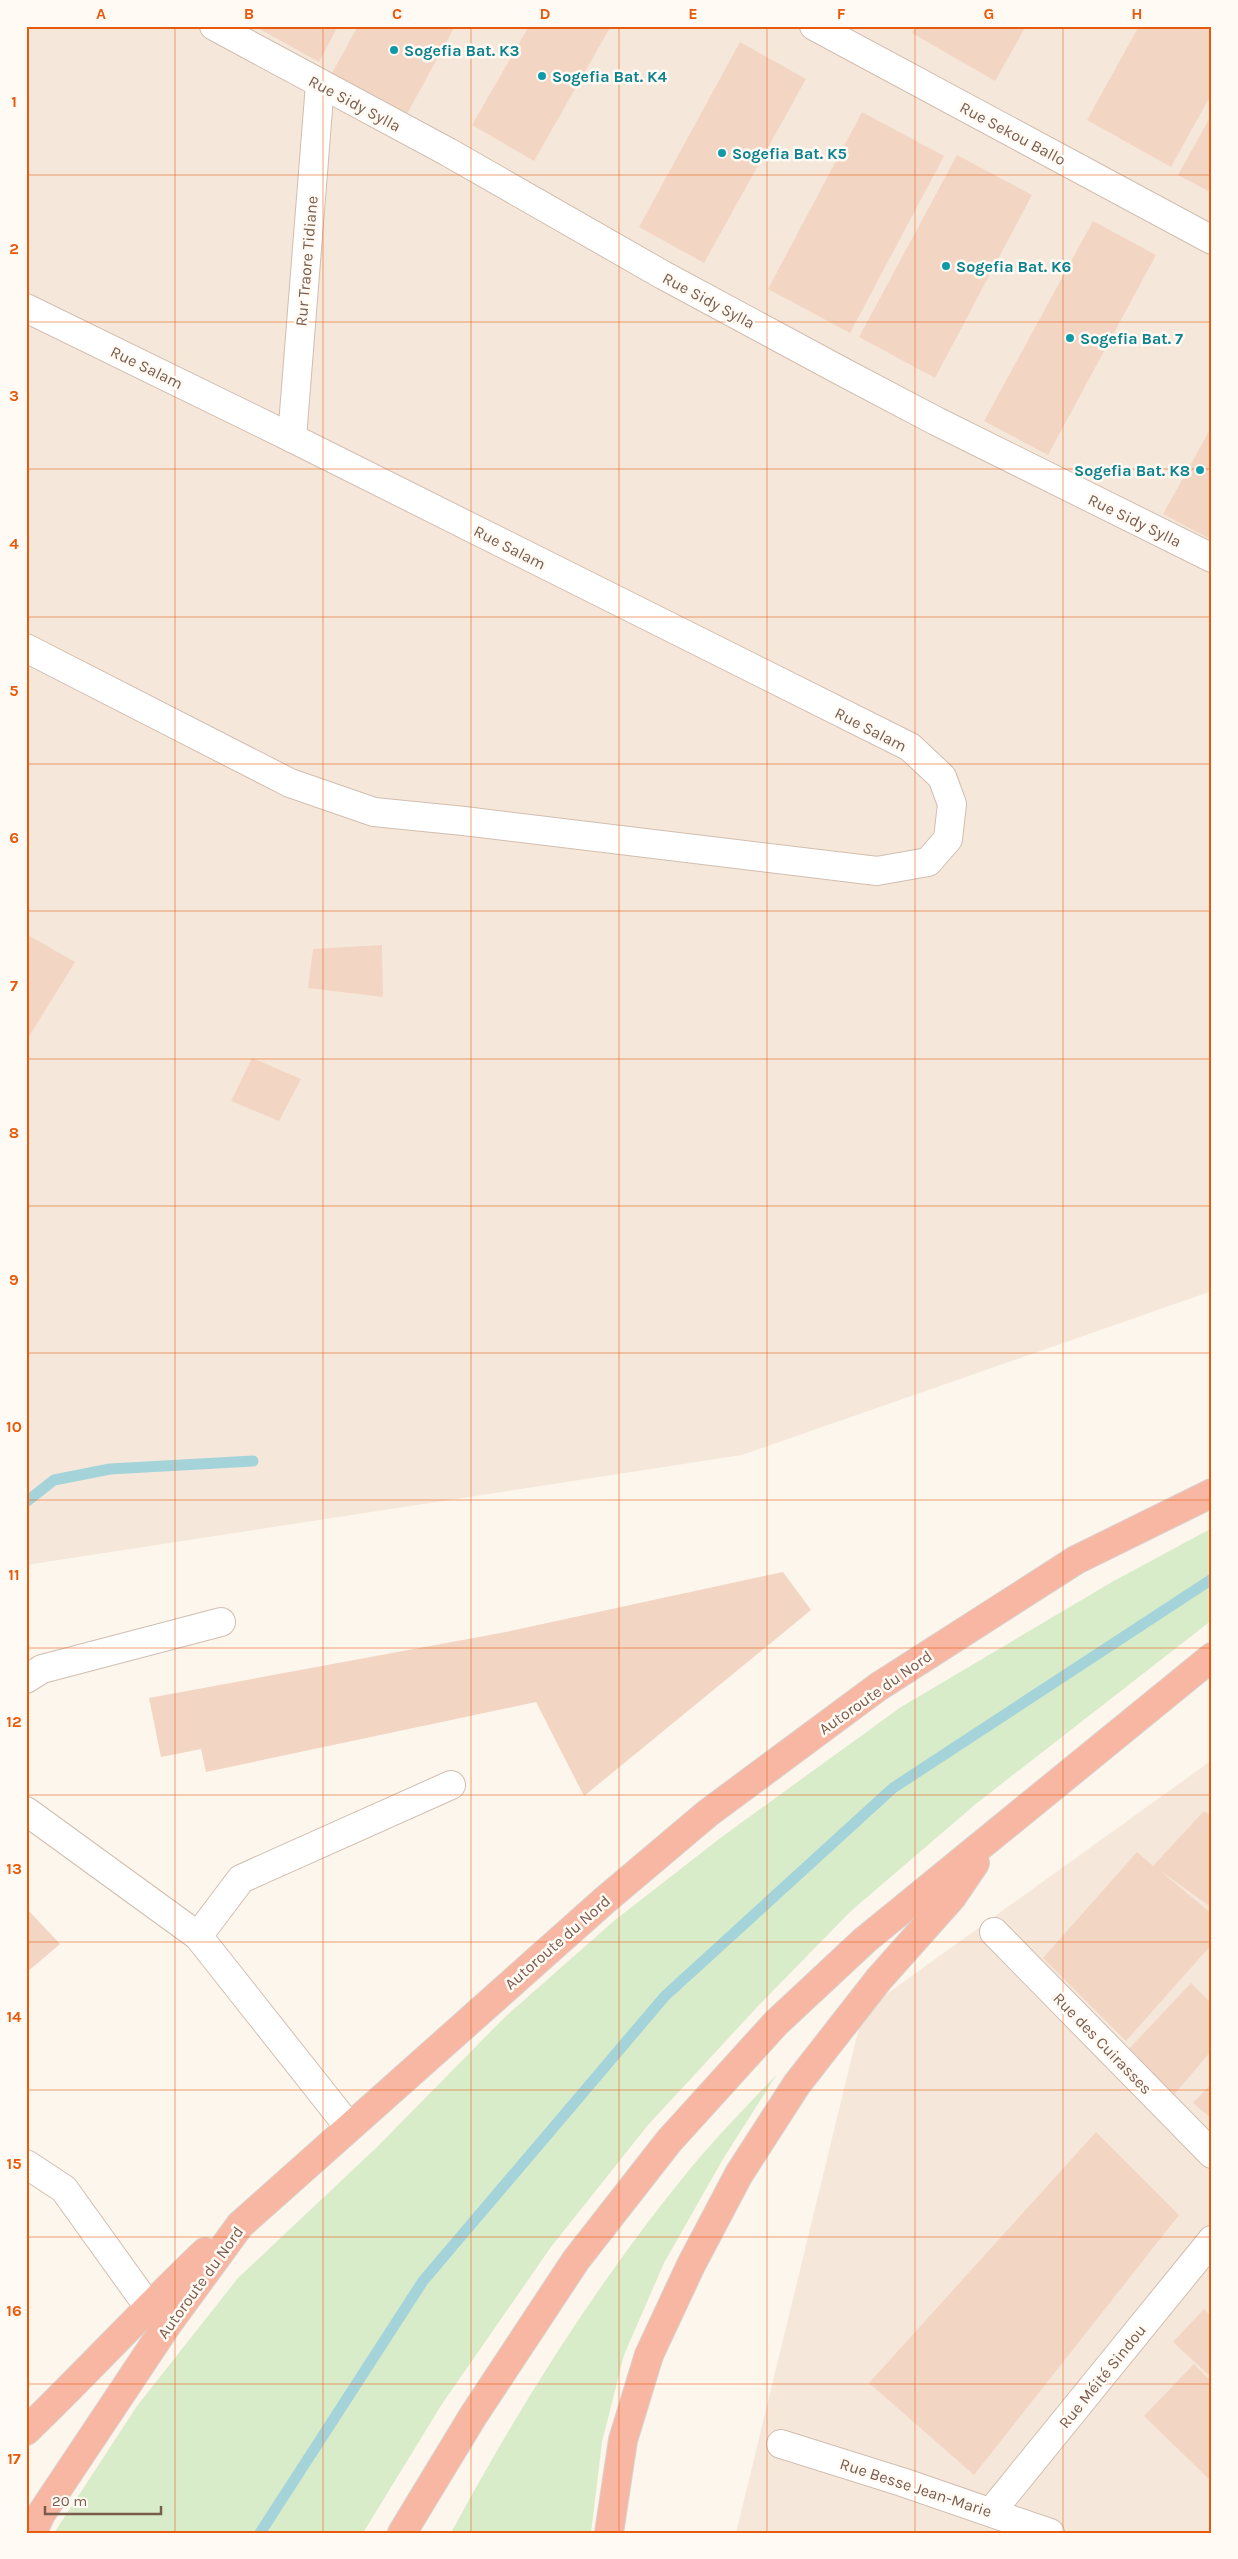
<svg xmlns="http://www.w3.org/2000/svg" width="1238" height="2559" viewBox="0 0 1238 2559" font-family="Karla,sans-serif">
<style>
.residential{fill:#f5e8da}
.green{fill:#d8ecc9}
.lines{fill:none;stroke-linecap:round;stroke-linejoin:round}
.stream{stroke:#a5d3da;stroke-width:11}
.building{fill:#f3d5c3}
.minor-casing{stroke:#d1beb0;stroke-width:30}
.highway-casing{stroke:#dad1cd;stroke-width:30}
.minor{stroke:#fff;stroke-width:28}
.highway{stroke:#f7b7a3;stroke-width:28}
.grid{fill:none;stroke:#e8590c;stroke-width:1;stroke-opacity:0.55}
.culture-dot{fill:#0f9aa8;stroke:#fffaf3;stroke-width:2}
.labels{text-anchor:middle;stroke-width:5;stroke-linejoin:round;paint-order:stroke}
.culture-label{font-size:16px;font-weight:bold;fill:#0d838f;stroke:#fffaf3;text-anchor:start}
.street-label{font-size:16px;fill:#7a5c4d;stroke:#fffaf3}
.neatline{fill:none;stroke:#e8590c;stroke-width:2}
.grid-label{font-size:16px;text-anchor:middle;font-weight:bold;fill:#e8590c}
</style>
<rect width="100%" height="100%" fill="#fdf6ec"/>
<g class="residential">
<polygon points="26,26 1212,26 1212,1291 742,1455 26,1565"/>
<polygon points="1212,1760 1212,2533 736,2533 863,2011"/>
</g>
<g class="green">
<polygon points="1212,1528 1212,1620 977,1803 851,1911 760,2004 648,2125 551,2247 442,2404 363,2533 54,2533 137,2406 238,2278 377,2147 505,2017 615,1920 723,1836 901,1707 1112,1582"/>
<path d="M777 2074 723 2159 664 2263 624 2355 602 2442 591 2533H451C520 2405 598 2281 690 2169 717 2136 748 2105 777 2074Z"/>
</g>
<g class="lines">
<g class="stream">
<polyline points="26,1502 54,1480 110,1469 253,1461"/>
<polyline points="260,2533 423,2281 665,1996 893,1788 1212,1579"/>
</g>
</g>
<g class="building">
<polygon points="254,26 338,26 319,62"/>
<polygon points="358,26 455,26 407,114 332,73"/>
<polygon points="529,26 611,26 534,161 472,125"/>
<polygon points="916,26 1026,26 995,81 912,33"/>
<polygon points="1139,26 1212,26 1212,93 1171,167 1087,120"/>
<polygon points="740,42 806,79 704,263 639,227"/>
<polygon points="862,112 944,156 850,333 768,289"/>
<polygon points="1212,114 1212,193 1178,175"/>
<polygon points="957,155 1032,195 935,378 859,337"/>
<polygon points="1093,221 1156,255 1048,455 984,421"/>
<polygon points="1212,426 1212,540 1163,514"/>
<polygon points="26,934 75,962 30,1035 26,1033"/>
<polygon points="382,945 383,997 308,988 313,949"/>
<polygon points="252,1058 301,1079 279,1121 231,1101"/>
<polygon points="783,1572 811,1610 584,1796 536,1702 206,1772 201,1749 161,1757 149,1698 506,1632"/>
<polygon points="1204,1811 1212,1817 1212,1908 1158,1869 1212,1914 1212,1944 1126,2041 1043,1958 1137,1852 1153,1866"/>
<polygon points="26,1908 60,1944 26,1973"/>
<polygon points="1191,1983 1212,2004 1212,2050 1172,2097 1128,2050"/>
<polygon points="1212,2083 1212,2119 1193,2103"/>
<polygon points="1096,2132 1179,2215 974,2475 869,2383"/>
<polygon points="1204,2309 1212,2317 1212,2378 1173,2342"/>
<polygon points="1194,2364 1212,2382 1212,2482 1144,2416"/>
</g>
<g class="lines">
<defs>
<g id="minor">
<polyline points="214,26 448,152 663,275 843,372 936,421 1212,558"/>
<polyline points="814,26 1212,240"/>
<polyline points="26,308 292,438 910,747 942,777 952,804 948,839 928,862 877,871 464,821 374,812 290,783 26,648"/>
<polyline points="292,438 320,84"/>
<polyline points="26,1679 42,1669 221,1622"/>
<polyline points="26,1811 198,1936 349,2127"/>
<polyline points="994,1932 1212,2154"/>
<polyline points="198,1936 241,1879 451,1785"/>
<polyline points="26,2164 64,2189 148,2306"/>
<polyline points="781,2444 902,2482 1050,2533"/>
<polyline points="991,2512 1212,2240"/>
</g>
<g id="highway">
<path d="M26 2431C87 2372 144 2310 205 2252"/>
<polyline points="32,2533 41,2514 167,2325 240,2225 605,1900 708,1813 878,1687 1076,1560 1212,1493"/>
<polyline points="402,2533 473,2416 576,2260 669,2141 776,2023 865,1940 1212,1657"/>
<polyline points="609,2533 623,2440 649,2355 691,2265 739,2174 797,2084 879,1979 952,1897 975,1863"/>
</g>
</defs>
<use href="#minor" class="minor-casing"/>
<use href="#highway" class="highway-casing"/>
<use href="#minor" class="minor"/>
<use href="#highway" class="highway"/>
</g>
<path class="grid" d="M175 26V2533M323 26V2533M471 26V2533M619 26V2533M767 26V2533M915 26V2533M1063 26V2533M26 175H1212M26 322H1212M26 469H1212M26 617H1212M26 764H1212M26 911H1212M26 1059H1212M26 1206H1212M26 1353H1212M26 1500H1212M26 1648H1212M26 1795H1212M26 1942H1212M26 2090H1212M26 2237H1212M26 2384H1212"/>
<g class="culture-dot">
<circle cx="394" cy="50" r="5"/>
<circle cx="542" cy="76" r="5"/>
<circle cx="722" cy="153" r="5"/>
<circle cx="946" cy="266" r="5"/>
<circle cx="1070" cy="338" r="5"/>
<circle cx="1200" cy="470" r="5"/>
</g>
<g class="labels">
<g class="culture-label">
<text x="404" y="56">Sogefia Bat. K3</text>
<text x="552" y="82">Sogefia Bat. K4</text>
<text x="732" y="159">Sogefia Bat. K5</text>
<text x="956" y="272">Sogefia Bat. K6</text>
<text x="1080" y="344">Sogefia Bat. 7</text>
<text x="1190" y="476" text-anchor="end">Sogefia Bat. K8</text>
</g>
<g class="street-label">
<text transform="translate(355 103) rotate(28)" y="6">Rue Sidy Sylla</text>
<text transform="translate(1013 133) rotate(28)" y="6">Rue Sekou Ballo</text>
<text transform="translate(306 261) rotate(-85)" y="6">Rur Traore Tidiane</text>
<text transform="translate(709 300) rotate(28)" y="6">Rue Sidy Sylla</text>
<text transform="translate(147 367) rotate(26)" y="6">Rue Salam</text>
<text transform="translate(1135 520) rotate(26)" y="6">Rue Sidy Sylla</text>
<text transform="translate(510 547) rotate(27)" y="6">Rue Salam</text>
<text transform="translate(871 729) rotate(27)" y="6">Rue Salam</text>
<text transform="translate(875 1692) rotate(-35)" y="6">Autoroute du Nord</text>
<text transform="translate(557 1942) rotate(-41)" y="6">Autoroute du Nord</text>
<text transform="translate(1103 2043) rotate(46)" y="6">Rue des Cuirasses</text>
<text transform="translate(200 2282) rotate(-54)" y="6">Autoroute du Nord</text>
<text transform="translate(1102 2376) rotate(-51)" y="6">Rue Méité Sindou</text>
<text transform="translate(916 2487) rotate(18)" y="6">Rue Besse Jean-Marie</text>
</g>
</g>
<rect width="1238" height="2559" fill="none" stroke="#fffaf3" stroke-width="55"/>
<path d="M45 2506v8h116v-8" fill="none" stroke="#7a5c4d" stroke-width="2.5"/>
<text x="52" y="2506" font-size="15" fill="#7a5c4d" stroke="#fffaf3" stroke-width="4" paint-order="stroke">20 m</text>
<rect x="28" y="28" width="1182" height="2504" class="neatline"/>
<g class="grid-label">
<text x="101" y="19">A</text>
<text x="249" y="19">B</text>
<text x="397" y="19">C</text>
<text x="545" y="19">D</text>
<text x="693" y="19">E</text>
<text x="841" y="19">F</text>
<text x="989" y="19">G</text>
<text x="1137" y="19">H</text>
<text x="14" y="107">1</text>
<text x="14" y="254">2</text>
<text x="14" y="401">3</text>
<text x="14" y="549">4</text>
<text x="14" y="696">5</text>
<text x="14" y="843">6</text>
<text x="14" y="991">7</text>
<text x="14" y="1138">8</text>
<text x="14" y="1285">9</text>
<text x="14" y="1432">10</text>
<text x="14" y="1580">11</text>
<text x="14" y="1727">12</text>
<text x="14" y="1874">13</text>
<text x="14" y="2022">14</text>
<text x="14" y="2169">15</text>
<text x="14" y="2316">16</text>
<text x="14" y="2464">17</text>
</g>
</svg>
